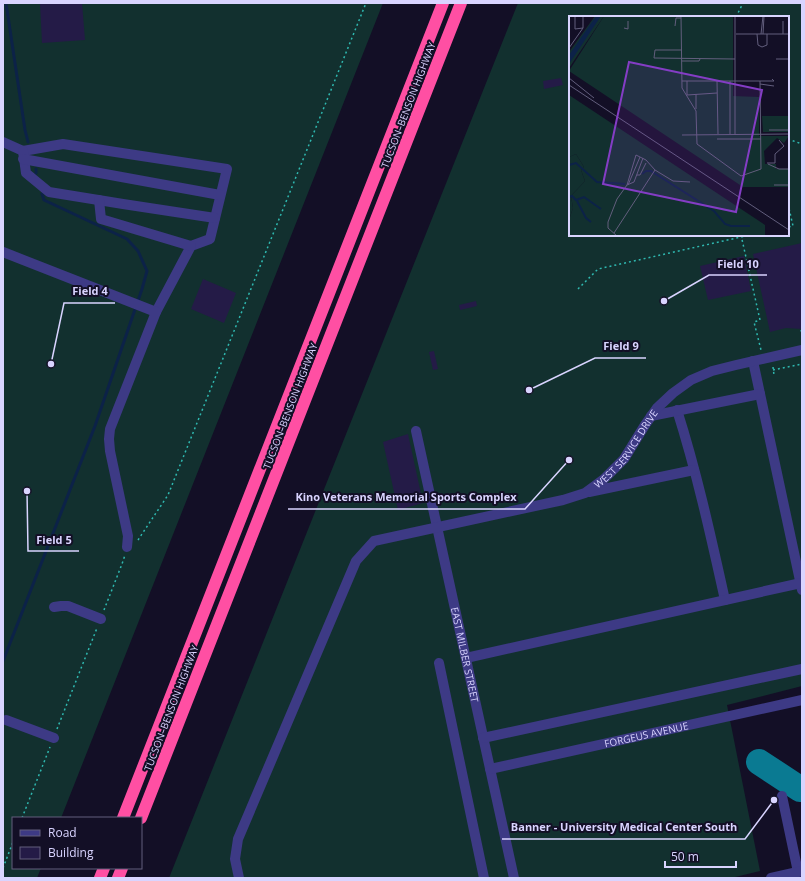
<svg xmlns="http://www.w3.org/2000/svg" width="805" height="881" viewBox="0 0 805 881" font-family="'Open Sans',sans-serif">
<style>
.pitch{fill:#12302f;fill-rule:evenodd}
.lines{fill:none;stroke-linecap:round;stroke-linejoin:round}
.stream{stroke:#0c2248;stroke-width:3}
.taxiway{stroke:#0a7a92;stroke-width:26}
.building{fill:#241b47}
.path{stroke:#2fb8b0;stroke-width:1.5;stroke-dasharray:2 3;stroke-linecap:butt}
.minor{stroke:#3d3a85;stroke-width:10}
.highway{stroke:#ff4fa3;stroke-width:12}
.labels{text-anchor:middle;stroke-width:4;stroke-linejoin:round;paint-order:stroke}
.street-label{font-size:10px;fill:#d9d4ff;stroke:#130f26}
.inset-river{fill:none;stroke:#0c2248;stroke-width:2}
.inset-road{fill:none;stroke:#625e7d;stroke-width:1}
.view{fill:#843dc5;fill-opacity:0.15;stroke:#843dc5;stroke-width:2}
.inset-edge{fill:none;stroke:#d9d4ff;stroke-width:2}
.leader{fill:none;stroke:#d9d4ff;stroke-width:1.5}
.callout-dot{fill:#d9d4ff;stroke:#130f26;stroke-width:1.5}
.callout-label{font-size:11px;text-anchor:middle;font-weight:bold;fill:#d9d4ff;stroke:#130f26;stroke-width:4;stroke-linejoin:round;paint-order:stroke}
</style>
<rect width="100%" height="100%" fill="#130f26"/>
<g class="pitch">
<polygon points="3,3 383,3 61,818 13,818 13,868 41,868 37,878 3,878"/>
<path d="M518 3H802V686L727 705 760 871 731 878H169ZM570 17H788V235H570Z"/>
</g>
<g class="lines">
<g class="stream">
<polyline points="6,3 25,130 28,142"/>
<polyline points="36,169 36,173"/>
<polyline points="3,661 95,426 142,289 147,271 138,251 127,239 44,200 42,194"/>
</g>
<polyline class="taxiway" points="759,762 800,789"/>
</g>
<g class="building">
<polygon points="40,3 82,3 85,40 42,43"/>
<polygon points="561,78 563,85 544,89 543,81"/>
<polygon points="802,243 802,329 786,328 770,332 753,254"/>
<polygon points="744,256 751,291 708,300 700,266"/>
<polygon points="203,279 236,293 224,323 191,309"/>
<polygon points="476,301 477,306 460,310 459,305"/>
<polygon points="434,351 438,369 433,370 429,352"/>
<polygon points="408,434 423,503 398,510 383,442"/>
</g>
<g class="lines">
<g class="path">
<polyline points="736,17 743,3"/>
<polyline points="788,139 802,144"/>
<polyline points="788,204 793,226 788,227"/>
<polyline points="741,235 760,320 754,322 761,350"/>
<polyline points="578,289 598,269 750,235"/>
<polyline points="801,330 802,333"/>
<polyline points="773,367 774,375"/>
<polyline points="773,370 802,364"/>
<polyline points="138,540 168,495 366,3"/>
<polyline points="104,610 122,564 125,555"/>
<polyline points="57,729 97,628"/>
<polyline points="22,818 50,747"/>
<polyline points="3,868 13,842"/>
</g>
<g class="minor">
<polyline points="3,142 23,151 63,144 227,169 210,239 191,246 156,312"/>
<polyline points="23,151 26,173 49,192 123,204 215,218"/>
<polyline points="23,159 220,195"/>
<polyline points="99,200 101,219 191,246"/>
<polyline points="3,252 156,312 110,429 109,439 110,451 128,536 127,547"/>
<polyline points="753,361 802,590"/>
<path d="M677 410C697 473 711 537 725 600"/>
<polyline points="651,416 760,394"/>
<path id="s1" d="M416 431 514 878"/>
<polyline points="589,492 694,470"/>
<polyline points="54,607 61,606 68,606 101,619"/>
<polyline points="466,658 801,583"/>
<polyline points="439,663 484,878"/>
<polyline points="6,720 54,738"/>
<polyline points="483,738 802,669"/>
<path id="s2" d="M490 769 802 700"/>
<polyline points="782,796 798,872"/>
<path id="s3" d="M239 878 235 859 238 839 356 561 374 541 563 500 585 493 604 479 624 459 645 425 657 408 673 393 691 380 712 371 736 365 802 350"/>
<polyline points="771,878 802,871"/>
</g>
<g class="highway">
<polyline points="123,818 443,3"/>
<polyline points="141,818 461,3"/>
<polyline points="100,878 104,868"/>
<polyline points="118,878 122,868"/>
</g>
</g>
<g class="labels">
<g class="street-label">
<text transform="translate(408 105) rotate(-69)" y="4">TUCSON–BENSON HIGHWAY</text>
<text transform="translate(290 406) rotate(-69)" y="4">TUCSON–BENSON HIGHWAY</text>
<text dy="4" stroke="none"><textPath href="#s3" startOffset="646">WEST SERVICE DRIVE</textPath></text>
<text dy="4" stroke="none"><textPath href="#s1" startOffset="229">EAST MILBER STREET</textPath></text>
<text transform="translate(171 708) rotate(-69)" y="4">TUCSON–BENSON HIGHWAY</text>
<text dy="4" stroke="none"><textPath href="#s2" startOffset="160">FORGEUS AVENUE</textPath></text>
</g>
</g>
<g transform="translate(569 16)">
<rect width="220" height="220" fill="#130f26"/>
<path d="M26 0H35L0 52V36ZM7 138 15 151 12 154 16 165 2 180 4 192 0 204V141Z" fill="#12302f"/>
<path d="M35 0H164V80L190 81V120H220L215 127 208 122 195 135 196 148H207V153H220V171H174L0 55ZM0 79 196 209V220H0V204L4 192 2 180 16 165 12 154 15 151 7 138 0 141ZM193 100H220V116H194Z" fill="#12302f"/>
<path d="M27 0H32L0 48V39Z" fill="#0c2248"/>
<path class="inset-river" d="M0 149 7 147 28 166 56 168M73 158 77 155H82L145 195 156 208 162 210H181M0 181 3 180 7 184 15 181 32 193M8 185 17 202 22 206"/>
<path class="inset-road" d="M6 0V13L14 12M112 0 113 72 127 95 128 128 172 160 192 153 191 65M214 5V18M106 10 107 2H112M55 12 59 13V5M167 18H220M188 18 189 29 193 31 198 29V18M192 18 194 0M194 18 195 0M0 32 14 12V0M113 34H86L85 42 166 43M207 43H220M113 45H130L131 43M0 62 25 82M113 65H205L203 63M148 65 149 118M161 65V118M191 68 205 70M0 69 220 214M118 79 148 77M118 79V65M127 93V78M200 114H220M166 118V0M113 119 220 118M148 123H192M198 147H206V138L215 130 210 124M199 148 210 153H220M68 159H71L77 147M58 169 65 166 74 142M59 169 71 141M205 169H220M45 217 86 154 104 165 121 166M48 220 39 212V206L48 183 58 169 67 139 77 144 86 154"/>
<path class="view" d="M60 46 193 74 167 196 34 168Z"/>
<rect width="220" height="220" class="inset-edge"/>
</g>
<path class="leader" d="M664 301L709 275H767M51 364L64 303H115M529 390L595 358H646M569 460L525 509H288M27 491L28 551H79M774 800L745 839H502"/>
<g class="callout-dot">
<circle cx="664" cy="301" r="4"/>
<circle cx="51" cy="364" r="4"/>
<circle cx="529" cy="390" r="4"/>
<circle cx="569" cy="460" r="4"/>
<circle cx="27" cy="491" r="4"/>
<circle cx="774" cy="800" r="4"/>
</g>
<g class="callout-label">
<text x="738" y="268">Field 10</text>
<text x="90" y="295">Field 4</text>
<text x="621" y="350">Field 9</text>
<text x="406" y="501">Kino Veterans Memorial Sports Complex</text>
<text x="54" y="544">Field 5</text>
<text x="624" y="831">Banner - University Medical Center South</text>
</g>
<rect width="805" height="881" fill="none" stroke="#d9d4ff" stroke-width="8"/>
<rect x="12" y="817" width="130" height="52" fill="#130f26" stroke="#625e7d"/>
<rect x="20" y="830" width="20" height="6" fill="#3d3a85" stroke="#625e7d"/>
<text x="48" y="837" font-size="12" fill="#d9d4ff">Road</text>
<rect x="20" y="847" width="20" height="12" fill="#241b47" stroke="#625e7d"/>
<text x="48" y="857" font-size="12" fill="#d9d4ff">Building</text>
<path d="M665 861v6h71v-6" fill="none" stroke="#d9d4ff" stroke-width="2"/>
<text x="671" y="861" font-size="12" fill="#d9d4ff" stroke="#130f26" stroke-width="3" paint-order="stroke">50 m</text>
</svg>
